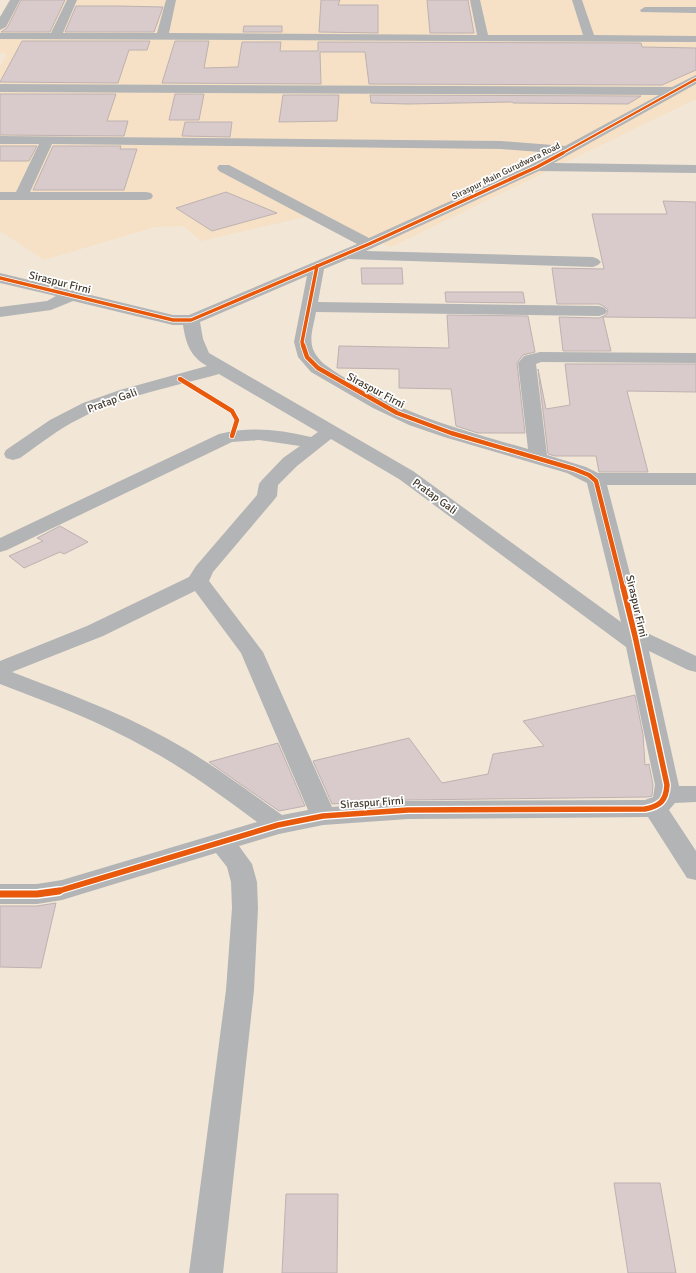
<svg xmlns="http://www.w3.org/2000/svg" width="696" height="1273" viewBox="0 0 696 1273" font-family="Signika,sans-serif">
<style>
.built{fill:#f6e1c6}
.building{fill:#d9cacc;stroke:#bdb2b0}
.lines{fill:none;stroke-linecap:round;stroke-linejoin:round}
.minor{fill:#b2b4b5;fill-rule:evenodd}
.cycleway-far4-casing{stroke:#fff;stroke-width:4}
.cycleway-far3-casing{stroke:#fff;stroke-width:5}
.cycleway-far2-casing{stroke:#fff;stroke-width:6}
.cycleway-far1-casing{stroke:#fff;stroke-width:8}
.cycleway-casing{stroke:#fff;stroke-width:10}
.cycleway-far4{stroke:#e8590c;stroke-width:2.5}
.cycleway-far3{stroke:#e8590c;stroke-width:3.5}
.cycleway-far2{stroke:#e8590c;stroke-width:4.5}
.cycleway-far1{stroke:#e8590c;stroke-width:5.5}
.cycleway{stroke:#e8590c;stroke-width:7}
.labels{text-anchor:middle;stroke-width:3.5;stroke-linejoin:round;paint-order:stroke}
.far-street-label{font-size:9px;fill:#42392d;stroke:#fff}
.street-label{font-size:11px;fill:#42392d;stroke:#fff}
</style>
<rect width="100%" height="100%" fill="#f2e6d6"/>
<polygon class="built" points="11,0 696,0 696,99 391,247 305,217 201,241 183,226 155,227 44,260 0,231 0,66 7,54 0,53 0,18"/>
<g class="building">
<polygon points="21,0 65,0 50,32 1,32 7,28"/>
<polygon points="321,0 340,0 338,5 378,5 378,33 319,32"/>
<polygon points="427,0 468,0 474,33 430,33"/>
<polygon points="76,6 120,6 163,7 154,32 65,32"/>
<polygon points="244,26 282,26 282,32 243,32"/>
<polygon points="22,41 150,41 147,50 129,50 118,83 0,82"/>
<polygon points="175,41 209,41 204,68 238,67 242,42 281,42 280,51 318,51 318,42 641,43 642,47 696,48 696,70 662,85 369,84 365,52 320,52 321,84 162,83"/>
<polygon points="0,94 116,94 107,121 128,121 124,136 0,135"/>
<polygon points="175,94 204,94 199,120 169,120"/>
<polygon points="283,95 339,95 337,121 279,122"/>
<polygon points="370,95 641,96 628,104 513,103 512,102 408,104 371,103"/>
<polygon points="185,122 232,122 230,137 182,136"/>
<polygon points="0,146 37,146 29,161 0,161"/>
<polygon points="53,146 121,146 120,149 137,149 124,190 33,190"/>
<polygon points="226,192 277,213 212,231 176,208"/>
<polygon points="663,201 696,202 696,318 603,317 611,351 563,351 559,317 599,318 606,315 608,310 605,307 599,304 557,304 552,268 604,269 592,214 667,214"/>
<polygon points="361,268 402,268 403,284 362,284"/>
<polygon points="445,292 523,292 525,303 446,302"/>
<polygon points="447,315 528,316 535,352 523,355 517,363 525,433 478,433 456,426 451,389 399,388 399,369 337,368 339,346 449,348"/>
<polygon points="565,364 696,364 696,392 627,391 648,472 599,472 596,456 555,456 548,454 538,369 546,409 570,405"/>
<polygon points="60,526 88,542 64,554 60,552 24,568 9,556 43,541 37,538"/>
<polygon points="635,695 643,734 645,765 649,764 653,785 652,796 648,797 408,800 332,804 313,761 409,738 442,783 488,774 493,754 544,746 523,721"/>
<polygon points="278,743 305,806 279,811 209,762"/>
<polygon points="56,903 41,968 0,967 0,906 37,906"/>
<polygon points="614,1183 660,1183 676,1273 628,1273"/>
<polygon points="286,1194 338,1194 337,1273 282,1273"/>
</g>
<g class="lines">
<g class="minor">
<polygon points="10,0 20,0 6,27 0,30 0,17"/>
<polygon points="67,0 77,0 63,33 157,33 166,0 176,0 169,33 477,35 470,0 480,0 488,35 583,35 572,0 582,0 594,35 696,36 696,42 0,39 0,33 51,33"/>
<polygon points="645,7 696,7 696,13 641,12 640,10"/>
<path d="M696 75V84L554 163 696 165V173L539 171 366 251 593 257 598 259 601 262 598 265 593 267 348 259 324 269 318 302 599 306 605 308 607 311 605 314 599 316 316 312C312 334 305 347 324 364 388 410 454 428 528 449L518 363 524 356 540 352 696 353V363L541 362 536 364 547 455 586 467 598 473H696V485H607L645 632 696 656V672L688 670 649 651 679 786H696V802L675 803 669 810 696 851V880L687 878 648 817 408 819 323 825 279 834 239 846 252 864 257 882 258 908 254 990 223 1273H189L226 990 232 908 231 882 227 867 216 853 62 900 37 904H0V884H37L62 880 257 822C222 796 187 770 148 749 101 722 50 703 0 684V661L87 626 189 577 196 566 257 495 259 484 262 480 283 458 300 446 259 440 232 442 7 550 0 552V538L219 434C251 426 280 430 311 437L318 432 219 374C172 387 123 396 79 419 58 429 39 445 20 458L13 460 6 458 4 454 6 450 50 420 83 403 120 390 207 366C190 356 186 344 183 325H173L73 301 51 310 0 317V307L47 301 56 296 0 283V273L173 315H189L357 244 219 171 217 168 219 165H229L369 238 532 164 553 153 501 149 52 144 30 192H146L151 193 153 196 151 199 146 200H0V192H16L39 144H0V136L501 141 565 146 659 95 0 92V84L672 87ZM307 276 294 342 298 357 311 372 373 408 409 425 444 437 567 473 587 483 621 622 413 471 209 353 203 339 200 322ZM331 439 399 479 626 647 655 785 653 797 645 800 408 801 332 807 263 652 209 581 213 572 274 500 277 496 278 485 297 466ZM195 591 241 653 308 810 282 815C244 788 207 760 166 738 117 711 64 692 12 672L103 636Z"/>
</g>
<defs>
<polyline id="cycleway-far4" points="561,154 696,79"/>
<g id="cycleway-far3">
<polyline points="0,278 173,320 191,320 369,244 537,167 563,153"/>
<polyline points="303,346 302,342 317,266"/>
</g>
<g id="cycleway-far2">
<polyline points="303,345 307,357 318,368 397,413 451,433 574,469 589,475 596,481 623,588"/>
<polyline points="180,379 232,411 237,420 232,436"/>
</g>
<path id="cycleway-far1" d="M52 892 62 890 278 825 323 816 408 810 645 809C660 806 666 801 667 785L635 636 623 587"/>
<polyline id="cycleway" points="0,894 37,894 59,891"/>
</defs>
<use href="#cycleway-far4" class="cycleway-far4-casing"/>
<use href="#cycleway-far3" class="cycleway-far3-casing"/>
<use href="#cycleway-far2" class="cycleway-far2-casing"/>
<use href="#cycleway-far1" class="cycleway-far1-casing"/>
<use href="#cycleway" class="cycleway-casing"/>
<use href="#cycleway-far4" class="cycleway-far4"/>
<use href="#cycleway-far3" class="cycleway-far3"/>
<use href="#cycleway-far2" class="cycleway-far2"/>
<use href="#cycleway-far1" class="cycleway-far1"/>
<use href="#cycleway" class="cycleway"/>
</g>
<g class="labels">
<g class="far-street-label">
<text transform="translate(506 171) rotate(-26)" y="3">Siraspur Main Gurudwara Road</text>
</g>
<g class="street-label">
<text transform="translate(60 282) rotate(14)" y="4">Siraspur Firni</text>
<text transform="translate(376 390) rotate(28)" y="4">Siraspur Firni</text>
<text transform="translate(112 400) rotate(-20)" y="4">Pratap Gali</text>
<text transform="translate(435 496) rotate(36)" y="4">Pratap Gali</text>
<text transform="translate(637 606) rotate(77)" y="4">Siraspur Firni</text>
<text transform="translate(372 802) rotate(-4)" y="4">Siraspur Firni</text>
</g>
</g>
</svg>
